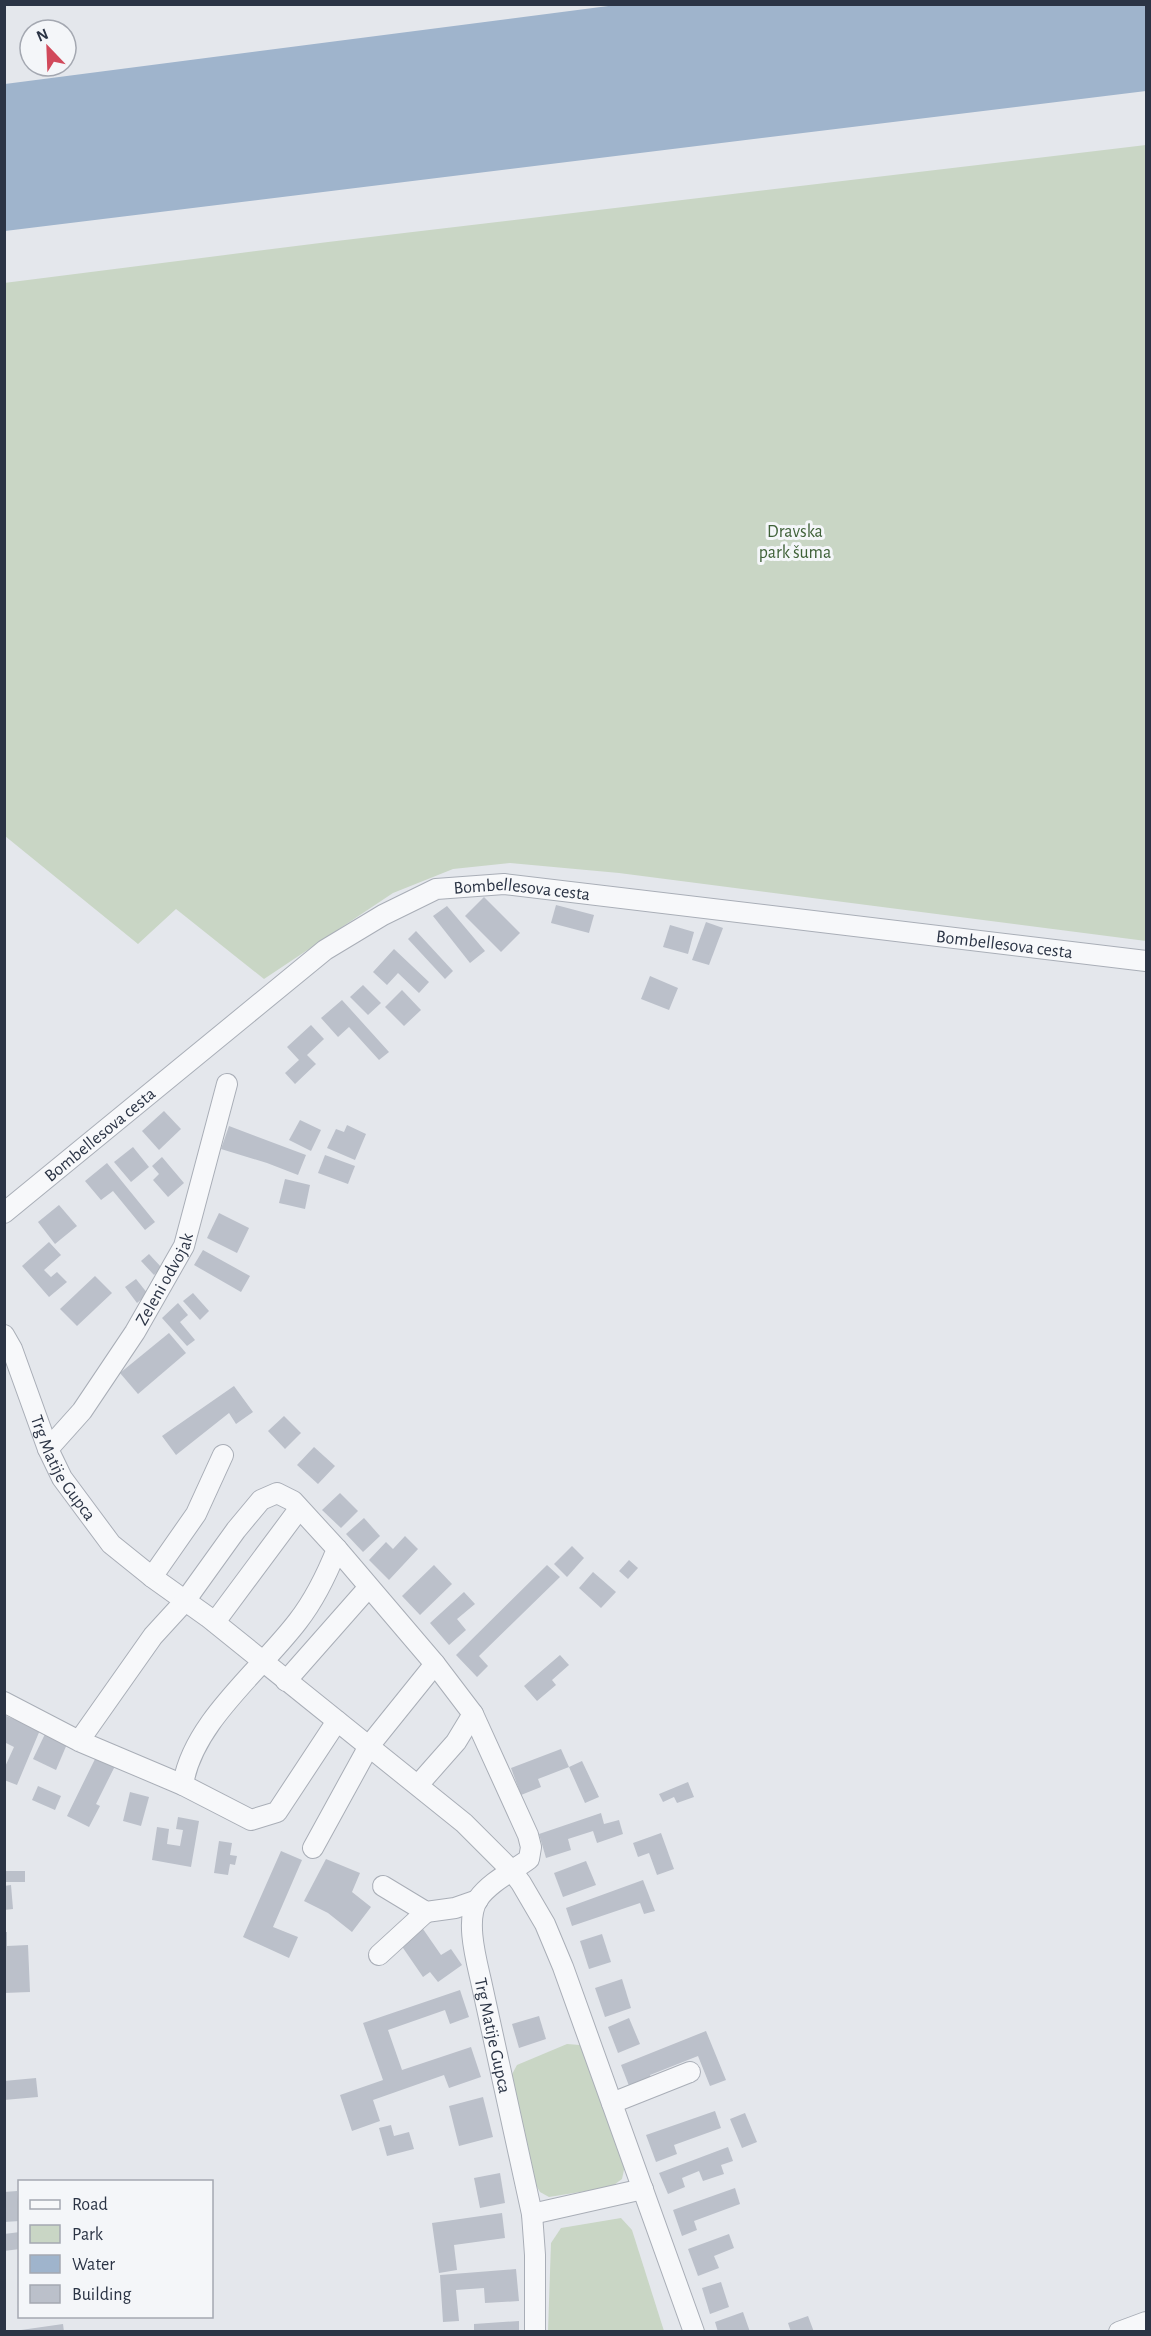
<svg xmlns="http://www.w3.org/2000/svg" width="1151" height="2336" viewBox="0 0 1151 2336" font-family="'Alegreya Sans',sans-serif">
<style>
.green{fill:#c9d6c5}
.water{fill:#9fb4cc}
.building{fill:#bbc0ca}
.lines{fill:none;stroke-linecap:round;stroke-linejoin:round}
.minor-casing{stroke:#a9aeb7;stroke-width:22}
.minor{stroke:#f7f8fa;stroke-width:20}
.labels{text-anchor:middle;stroke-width:6;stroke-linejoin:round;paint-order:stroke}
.park-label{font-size:18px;fill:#3f6138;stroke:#f4f6f9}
.street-label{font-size:18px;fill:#2b3445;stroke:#f4f6f9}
</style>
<rect width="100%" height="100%" fill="#e4e7ec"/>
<g class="green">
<polygon points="1146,145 1146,941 619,873 510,863 453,869 393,893 264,979 176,909 138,944 5,836 4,283 328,242"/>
<polygon points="567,2044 580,2045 625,2165 622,2179 611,2187 549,2197 540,2192 534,2182 511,2076 517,2065"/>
<polygon points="621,2218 632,2230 664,2331 548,2331 551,2243 561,2228"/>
</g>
<polygon class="water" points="616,5 1146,5 1146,91 5,231 5,84"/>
<g class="building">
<polygon points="484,897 520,933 501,952 465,916"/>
<polygon points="556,905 594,915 589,933 551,923"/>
<polygon points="447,906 485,951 470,963 433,916"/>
<polygon points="706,922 723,928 709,965 692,960"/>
<polygon points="670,925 694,932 688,954 663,947"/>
<polygon points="416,931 453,971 445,979 408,939"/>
<polygon points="394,949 429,982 419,993 398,973 387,985 373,972"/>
<polygon points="650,976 678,988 669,1010 641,999"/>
<polygon points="363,985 381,1003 368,1015 350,997"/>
<polygon points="402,990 421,1010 404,1026 385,1007"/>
<polygon points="342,1000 389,1052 379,1060 349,1027 338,1037 321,1018"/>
<polygon points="311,1025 324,1039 307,1055 316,1064 295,1084 285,1073 299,1060 287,1047"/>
<polygon points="164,1111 181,1129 159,1150 142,1131"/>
<polygon points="300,1120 321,1130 311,1151 289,1140"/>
<polygon points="347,1125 366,1134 355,1160 327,1148 336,1129 344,1132"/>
<polygon points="229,1126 306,1155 298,1175 267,1163 221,1149"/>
<polygon points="133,1147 149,1167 131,1182 114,1162"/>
<polygon points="325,1155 355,1166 348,1184 318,1173"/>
<polygon points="162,1157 184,1183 168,1197 153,1180 159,1174 152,1166"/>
<polygon points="107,1163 155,1222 145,1230 113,1191 101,1200 85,1181"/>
<polygon points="285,1179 310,1185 305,1209 279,1203"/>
<polygon points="59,1205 77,1226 55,1244 38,1222"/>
<polygon points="219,1213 249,1228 237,1253 207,1238"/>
<polygon points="49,1242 61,1255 44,1270 51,1277 57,1272 67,1282 49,1297 22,1266"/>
<polygon points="203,1250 250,1276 241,1292 194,1265"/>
<polygon points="149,1254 162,1268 154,1275 141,1261"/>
<polygon points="95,1276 112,1293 77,1326 60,1309"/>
<polygon points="136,1279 148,1294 137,1303 125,1287"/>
<polygon points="193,1293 209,1311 200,1320 183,1301"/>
<polygon points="178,1303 188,1315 180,1322 195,1340 187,1346 162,1318"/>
<polygon points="169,1333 186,1353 138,1394 120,1373"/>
<polygon points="234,1386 253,1412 236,1424 229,1413 176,1455 162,1436"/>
<polygon points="284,1416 301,1433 285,1449 268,1431"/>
<polygon points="314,1447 335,1466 318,1484 297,1465"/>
<polygon points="340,1493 358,1511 341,1528 322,1510"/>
<polygon points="364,1518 380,1536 363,1552 346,1534"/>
<polygon points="405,1536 418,1549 389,1580 369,1560 386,1542 393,1549"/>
<polygon points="572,1546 584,1558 567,1577 554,1564"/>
<polygon points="629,1560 638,1568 628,1579 619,1571"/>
<polygon points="434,1565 452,1584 420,1615 402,1596"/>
<polygon points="547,1565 560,1577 479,1656 488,1666 477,1677 456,1655"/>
<polygon points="593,1572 616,1592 601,1608 579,1588"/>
<polygon points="464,1592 475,1604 457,1619 466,1630 449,1645 430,1623"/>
<polygon points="560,1655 569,1665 552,1680 556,1685 537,1701 524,1686"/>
<polygon points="4,1715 40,1730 17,1785 4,1780 4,1769 14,1747 4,1742"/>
<polygon points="45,1734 67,1744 56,1770 33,1759"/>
<polygon points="561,1749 569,1767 582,1761 599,1797 585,1803 569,1767 538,1779 541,1787 521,1795 511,1768"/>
<polygon points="96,1757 115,1766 96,1804 100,1806 89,1827 67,1816"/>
<polygon points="688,1782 694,1797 677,1803 674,1797 663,1802 659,1794"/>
<polygon points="38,1786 61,1796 55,1810 32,1800"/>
<polygon points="130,1792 149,1797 141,1826 123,1821"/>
<polygon points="601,1813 604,1824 619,1820 623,1834 597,1843 593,1831 568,1839 571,1850 546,1858 539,1834"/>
<polygon points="178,1817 199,1821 191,1867 152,1860 157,1827 169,1829 167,1844 180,1846 183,1830 176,1829"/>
<polygon points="661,1833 674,1869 657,1875 649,1853 638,1857 633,1843"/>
<polygon points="219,1841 232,1843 230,1855 237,1856 235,1865 230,1864 228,1875 214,1873"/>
<polygon points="281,1851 302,1860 273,1927 298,1937 289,1958 243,1937"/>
<polygon points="326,1859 360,1873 352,1892 371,1907 352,1932 328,1913 304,1901"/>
<polygon points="586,1861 596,1885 563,1897 554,1873"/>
<rect x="4" y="1871" width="21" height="11"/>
<polygon points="643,1880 655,1911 644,1914 640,1903 572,1926 566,1908"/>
<polygon points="11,1885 13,1909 4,1910 4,1886"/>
<polygon points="423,1929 441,1955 451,1949 462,1965 438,1982 430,1972 423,1977 401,1945"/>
<polygon points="4,1932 7,1932 7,1946 28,1945 30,1992 4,1993"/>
<polygon points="602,1934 611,1962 589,1969 580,1941"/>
<polygon points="622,1979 631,2008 605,2017 595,1988"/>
<polygon points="460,1990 469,2017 450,2024 445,2010 388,2030 402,2070 471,2047 481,2077 449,2088 444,2075 373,2100 380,2121 352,2131 340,2095 383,2080 363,2023"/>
<polygon points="539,2016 546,2039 519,2048 512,2024"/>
<polygon points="629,2018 640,2044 618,2053 608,2027"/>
<polygon points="706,2031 726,2080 710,2086 698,2056 650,2075 653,2082 631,2091 621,2065"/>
<polygon points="36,2078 38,2097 4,2100 4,2081"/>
<polygon points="483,2097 493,2137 459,2146 449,2106"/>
<polygon points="715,2111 721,2128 674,2145 677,2154 656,2162 646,2135"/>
<polygon points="745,2113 757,2142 742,2148 730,2119"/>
<polygon points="391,2125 394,2136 409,2132 414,2149 387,2156 379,2128"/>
<polygon points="728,2147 733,2161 721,2165 724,2174 703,2181 699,2171 682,2178 685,2187 668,2194 659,2173"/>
<polygon points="500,2173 505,2203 480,2208 474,2178"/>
<polygon points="735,2188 740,2204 694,2221 697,2230 682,2236 673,2210"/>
<polygon points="17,2191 20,2221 4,2222 4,2192"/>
<polygon points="502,2213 505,2238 454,2245 457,2270 439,2273 432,2223"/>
<polygon points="20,2232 20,2249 4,2251 4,2234"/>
<polygon points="729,2234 734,2248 714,2256 719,2268 698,2276 688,2249"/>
<polygon points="516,2269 519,2301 485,2303 484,2288 456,2290 459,2321 443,2322 440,2275"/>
<polygon points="721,2282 729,2307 710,2314 702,2288"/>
<polygon points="743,2312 750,2332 718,2332 715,2322"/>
<polygon points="808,2316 814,2332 791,2332 788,2323"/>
<polygon points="519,2321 519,2332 474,2332 474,2324"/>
<polygon points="63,2324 64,2332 22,2332 21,2330"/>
</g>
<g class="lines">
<defs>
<g id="minor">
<path id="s1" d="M4 1213 325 950 383 915 436 889 504 884 1146 961"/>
<path id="s2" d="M4 1335 12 1349 48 1449 62 1478 111 1544 152 1577 208 1617 464 1823 512 1871 521 1883 545 1924 563 1967 694 2332"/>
<path id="s3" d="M48 1449 82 1411 135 1332 184 1246 227 1084"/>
<path id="s4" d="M337 1549 435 1664 473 1714 528 1835 531 1847 529 1859C513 1871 490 1882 478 1899 465 1919 476 1959 481 1981L532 2214 535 2255V2332"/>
<polyline points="152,1577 196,1514 223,1455"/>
<polyline points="215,1622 299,1509"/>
<polyline points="286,1681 368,1588"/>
<path d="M4 1702 79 1741 183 1785C192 1723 260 1671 298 1621 315 1599 327 1574 337 1549L293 1501 277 1493 261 1500 236 1530 185 1601 153 1636 79 1741"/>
<polyline points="183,1785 251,1820 277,1812 337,1721"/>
<polyline points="418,1785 456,1742 473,1714"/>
<polyline points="313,1848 369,1746 435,1664"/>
<polyline points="383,1886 426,1912 455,1908 478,1900"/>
<polyline points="379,1955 426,1912"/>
<polyline points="612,2103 690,2072"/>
<polyline points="532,2214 643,2189"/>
<polyline points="1119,2332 1146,2322"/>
</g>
</defs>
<use href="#minor" class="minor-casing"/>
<use href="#minor" class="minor"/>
</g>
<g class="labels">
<g class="park-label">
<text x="795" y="537">Dravska<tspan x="795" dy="21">park šuma</tspan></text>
</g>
<g class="street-label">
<text dy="6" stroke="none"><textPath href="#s1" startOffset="628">Bombellesova cesta</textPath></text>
<text dy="6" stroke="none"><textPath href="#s1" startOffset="1114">Bombellesova cesta</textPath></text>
<text dy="6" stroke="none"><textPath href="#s1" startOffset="124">Bombellesova cesta</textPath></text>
<text dy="6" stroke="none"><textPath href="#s3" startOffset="207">Zeleni odvojak</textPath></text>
<text dy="6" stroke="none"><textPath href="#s2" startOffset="146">Trg Matije Gupca</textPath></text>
<text dy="6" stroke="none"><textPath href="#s4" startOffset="576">Trg Matije Gupca</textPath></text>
</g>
</g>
<rect width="1151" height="2336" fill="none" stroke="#2b3445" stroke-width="12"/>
<rect x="18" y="2180" width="195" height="138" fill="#f4f6f9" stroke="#a4a8b1" stroke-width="1.5"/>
<rect x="30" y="2200" width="30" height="9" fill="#f7f8fa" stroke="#a4a8b1" stroke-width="1.5"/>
<text x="72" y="2210" font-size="18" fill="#2b3445">Road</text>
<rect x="30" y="2225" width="30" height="18" fill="#c9d6c5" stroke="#a4a8b1" stroke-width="1.5"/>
<text x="72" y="2240" font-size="18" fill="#2b3445">Park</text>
<rect x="30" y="2255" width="30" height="18" fill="#9fb4cc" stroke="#a4a8b1" stroke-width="1.5"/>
<text x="72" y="2270" font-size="18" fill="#2b3445">Water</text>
<rect x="30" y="2285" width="30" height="18" fill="#bbc0ca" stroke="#a4a8b1" stroke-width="1.5"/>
<text x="72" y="2300" font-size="18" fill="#2b3445">Building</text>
<g transform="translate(48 48) rotate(337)"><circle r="28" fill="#f4f6f9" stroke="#a4a8b1" stroke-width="1.5"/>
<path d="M0-4.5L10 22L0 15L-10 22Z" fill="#d1495b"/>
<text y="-9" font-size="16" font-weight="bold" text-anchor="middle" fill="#2b3445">N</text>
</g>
</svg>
